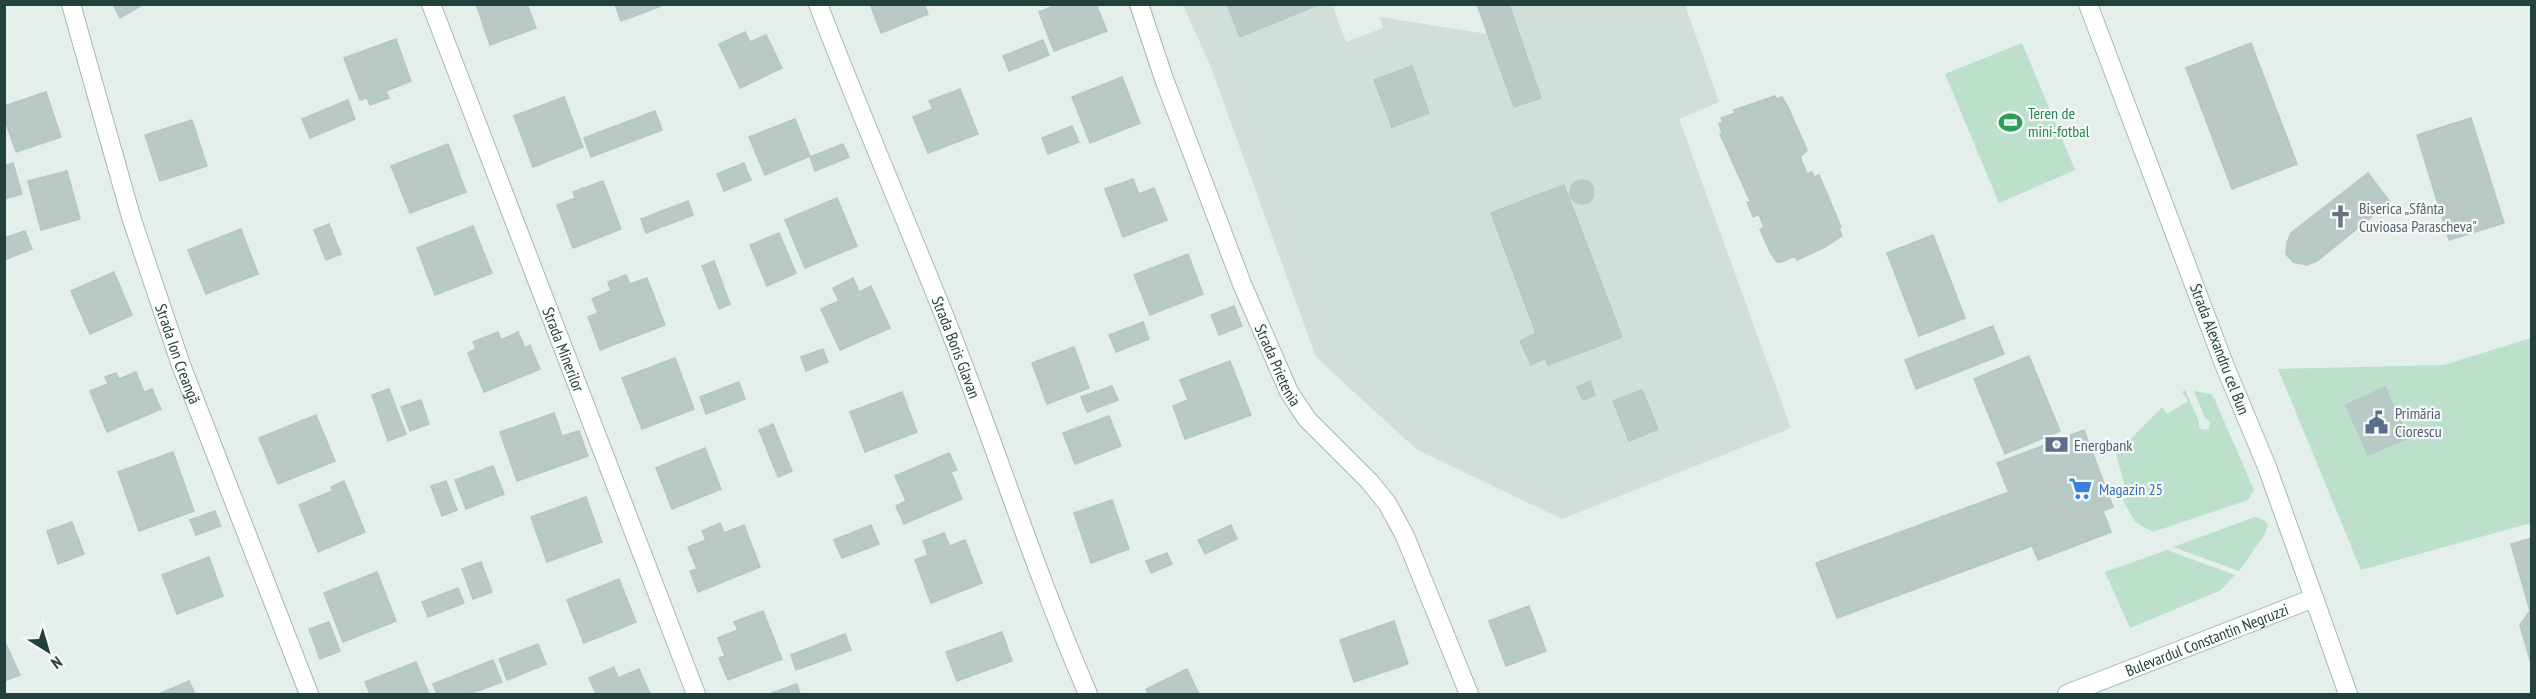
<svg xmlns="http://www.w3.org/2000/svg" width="2536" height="699" viewBox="0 0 2536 699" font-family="'PT Sans Narrow',sans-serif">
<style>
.built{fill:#d2deda}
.green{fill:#bce0cb}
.building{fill:#b9c9c5;stroke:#b6c8c3;stroke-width:1.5}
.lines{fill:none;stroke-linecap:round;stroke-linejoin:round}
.street-casing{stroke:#a6b7b3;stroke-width:20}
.secondary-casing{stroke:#a2bbb5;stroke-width:20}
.street{stroke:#fff;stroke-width:18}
.secondary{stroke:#fff;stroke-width:18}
.labels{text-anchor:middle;stroke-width:4.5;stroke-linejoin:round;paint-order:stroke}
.leisure-label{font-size:16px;fill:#27864d;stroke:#f5faf8;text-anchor:start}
.worship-label{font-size:16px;fill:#5b616d;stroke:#f5faf8;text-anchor:start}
.street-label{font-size:16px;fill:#22413d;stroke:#f5faf8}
.service-label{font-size:16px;fill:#4e5e75;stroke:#f5faf8;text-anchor:start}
.shop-label{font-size:16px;fill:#366cbe;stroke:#f5faf8;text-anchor:start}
</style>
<rect width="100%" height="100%" fill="#e4eeeb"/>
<polygon class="built" points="1183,5 1332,5 1346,42 1383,28 1380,17 1487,34 1478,7 1485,5 1685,5 1719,102 1679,119 1791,428 1562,519 1416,449 1316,357 1210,65"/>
<g class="green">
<polygon points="2022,43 2075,170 1999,203 1945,74"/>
<polygon points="2531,338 2531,523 2361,570 2278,369 2444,365"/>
<polygon points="2185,390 2199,421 2199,427 2203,430 2209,429 2210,422 2205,418 2194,391 2211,394 2214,398 2254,490 2248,500 2153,532 2135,522 2123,500 2128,497 2116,454 2162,407 2167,414 2188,401 2182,392"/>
<polygon points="2255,517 2264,520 2268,525 2265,534 2239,571 2173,547"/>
<polygon points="2167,550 2235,575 2221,590 2130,628 2105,572"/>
</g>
<g class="building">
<polygon points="113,4 144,4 120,18"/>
<polygon points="476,4 527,4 536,28 490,45"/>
<polygon points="615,4 660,4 661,6 621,21"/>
<polygon points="870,4 924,4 928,14 881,33"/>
<polygon points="1053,4 1096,4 1107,31 1054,51 1039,12 1054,6"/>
<polygon points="1227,4 1320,4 1240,37"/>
<polygon points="1485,4 1509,4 1541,98 1514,107 1478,7"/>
<polygon points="745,32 750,42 766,35 782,68 740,88 719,44"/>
<polygon points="396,39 411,81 386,91 389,98 370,105 367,98 360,100 344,58"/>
<polygon points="1043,40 1049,55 1009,71 1003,56"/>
<polygon points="2251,43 2297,164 2232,189 2186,68"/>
<polygon points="1412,66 1429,113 1392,127 1374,80"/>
<polygon points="1122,77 1140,123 1090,143 1072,97"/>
<polygon points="960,89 978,134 928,153 913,117 933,109 929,101"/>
<polygon points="46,92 61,137 16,152 4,117 4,106"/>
<polygon points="1775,96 1776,99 1782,97 1788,107 1807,150 1800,157 1807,174 1812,172 1814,177 1819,175 1841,227 1839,228 1842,236 1823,248 1797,260 1795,256 1781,262 1777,262 1770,252 1760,229 1764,228 1759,214 1753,217 1747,202 1751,203 1720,134 1722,133 1719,124 1723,122 1721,118 1735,113 1734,110"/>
<polygon points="564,97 583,147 533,167 514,116"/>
<polygon points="348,100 355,119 310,138 302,119"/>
<polygon points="655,111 662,130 591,157 584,138"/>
<polygon points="2471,118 2504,223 2449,240 2417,135"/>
<polygon points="795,119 810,156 765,175 749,137"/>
<polygon points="192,120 207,166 160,181 145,135"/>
<polygon points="1072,126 1079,142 1048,154 1042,138"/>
<polygon points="448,144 466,192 410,213 391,166"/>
<polygon points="843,144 849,157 815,171 810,157"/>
<polygon points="13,163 22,194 4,199 4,166"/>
<polygon points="744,163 751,180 724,191 717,174"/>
<polygon points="67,171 80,219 41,230 28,181"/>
<polygon points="2368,173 2390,202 2317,261 2307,265 2293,262 2286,254 2287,243 2291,233"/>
<polygon points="1133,179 1139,194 1154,188 1167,220 1123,237 1105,189"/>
<circle cx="1582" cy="192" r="12"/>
<polygon points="603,181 621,229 573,248 557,205 575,198 573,192"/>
<polygon points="1564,185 1622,337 1548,365 1491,213"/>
<polygon points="837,198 857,246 805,268 785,220"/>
<polygon points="688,201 693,215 646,233 641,219"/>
<polygon points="329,224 341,254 326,260 314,230"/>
<polygon points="473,226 492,273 435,295 417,248"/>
<polygon points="241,229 258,274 206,294 188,250"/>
<polygon points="25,231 32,249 4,260 4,238"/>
<polygon points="779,233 796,273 767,286 750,245"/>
<polygon points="1933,235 1965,318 1919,336 1887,253"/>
<polygon points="1188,254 1203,294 1150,315 1134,275"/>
<polygon points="714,261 730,304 719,309 702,266"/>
<polygon points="114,272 132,315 90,334 71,291"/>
<polygon points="626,275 630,284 647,278 665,325 600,350 588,317 598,313 592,299 611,291 608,282"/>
<polygon points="853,278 859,292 871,286 890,328 840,350 821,309 839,301 833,288"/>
<polygon points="1234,306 1242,326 1219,335 1211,315"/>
<polygon points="1143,322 1149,339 1116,352 1109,335"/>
<polygon points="1993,326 2004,354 1916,389 1905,360"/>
<polygon points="498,332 501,340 518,332 525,348 530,345 540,369 484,392 468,353 476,349 473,342"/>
<polygon points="1536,333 1546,358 1531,365 1520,341"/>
<polygon points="1074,347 1089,388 1047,404 1032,363"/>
<polygon points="823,349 828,362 806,371 801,357"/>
<polygon points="2029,356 2060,431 2005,454 1974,379"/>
<polygon points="675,358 694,409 642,429 622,378"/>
<polygon points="1230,361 1251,415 1185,439 1173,406 1188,400 1180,380"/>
<polygon points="136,372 144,392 152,389 161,409 107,432 90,391 108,384 105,377 116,373 119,379"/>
<polygon points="1590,381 1595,395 1583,400 1577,387"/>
<polygon points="739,382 745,399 706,414 700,397"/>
<polygon points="1112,386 1118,400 1087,412 1081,397"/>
<polygon points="2385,387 2408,438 2368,455 2346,405"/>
<polygon points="389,389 406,434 388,441 372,395"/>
<polygon points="1642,390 1658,429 1629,441 1613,401"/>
<polygon points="902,392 917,432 865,452 850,412"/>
<polygon points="421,400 429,424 410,431 401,407"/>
<polygon points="554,413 562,436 579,431 588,456 517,481 500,432"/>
<polygon points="316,415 335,461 278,484 259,438"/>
<polygon points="1109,416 1121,446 1075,464 1063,433"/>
<polygon points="773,424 792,471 778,477 759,430"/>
<polygon points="2084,430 2113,507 2103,511 2111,532 2038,560 2032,546 2067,533 2047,478 2009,493 1997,463"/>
<polygon points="705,448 721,489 672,509 656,468"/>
<polygon points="173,452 194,511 139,531 118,472"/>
<polygon points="949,453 957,470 951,472 962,499 904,524 896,506 906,501 895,476"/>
<polygon points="493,466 504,494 466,509 455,480"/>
<polygon points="2047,478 2067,533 1837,618 1816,563"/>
<polygon points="344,481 365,532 318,552 299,505 332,491 331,487"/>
<polygon points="446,481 457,510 442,516 431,486"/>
<polygon points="586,497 602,542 547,562 531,517"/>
<polygon points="1112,500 1129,549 1091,563 1074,513"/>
<polygon points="215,511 221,526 196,535 190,520"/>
<polygon points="72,522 84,554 58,564 47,531"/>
<polygon points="720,523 724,533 744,525 760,567 698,592 690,571 697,569 688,547 706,540 702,531"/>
<polygon points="871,525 879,544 842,558 834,540"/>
<polygon points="1231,525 1237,539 1205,554 1198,540"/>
<polygon points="944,533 950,546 965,540 982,583 931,603 915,560 928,555 923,541"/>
<polygon points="2532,538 2532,667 2520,625 2530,611 2511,544"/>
<polygon points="1167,553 1172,564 1151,573 1146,561"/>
<polygon points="209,557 223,596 177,614 162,575"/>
<polygon points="481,562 492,592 473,599 462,569"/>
<polygon points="377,572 396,621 343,642 324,593"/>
<polygon points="619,579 636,622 584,643 567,600"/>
<polygon points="458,588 464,603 428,617 422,602"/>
<polygon points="1529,606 1546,651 1506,666 1489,621"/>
<polygon points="763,611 782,659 728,680 719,658 725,656 718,638 738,630 734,622"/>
<polygon points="1394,621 1408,664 1354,682 1340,640"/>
<polygon points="329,622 340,651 320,659 309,629"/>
<polygon points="1002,632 1012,661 957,681 946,652"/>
<polygon points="845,634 851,650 796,670 791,655"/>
<polygon points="4,640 20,675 4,681"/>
<polygon points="538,644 546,664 507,680 499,659"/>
<polygon points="493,660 502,682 469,694 437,694 433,684"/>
<polygon points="416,662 429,694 370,694 365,682"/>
<polygon points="614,667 618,678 639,669 650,694 596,694 589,678"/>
<polygon points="1187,669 1199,694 1148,694 1146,689"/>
<polygon points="189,681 195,694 162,694 161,693"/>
<polygon points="797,684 800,694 769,694"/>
</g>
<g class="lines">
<defs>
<g id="street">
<path id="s1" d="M71 4 132 220 181 365 309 694"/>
<path id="s2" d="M431 4 696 694"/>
<path id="s3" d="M818 4C859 111 904 215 946 320 995 444 1035 572 1088 694"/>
<path id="s4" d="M1139 4 1164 79 1242 284 1289 392 1307 419 1369 481 1387 503 1405 536 1469 694"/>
<polyline points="2314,598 2348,694"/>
</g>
<g id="secondary">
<path id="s5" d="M2067 694 2314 598 2267 467 2224 364 2088 4"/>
</g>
</defs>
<use href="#street" class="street-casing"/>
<use href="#secondary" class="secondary-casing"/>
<use href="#street" class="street"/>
<use href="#secondary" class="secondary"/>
</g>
<defs>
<symbol id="stadium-bare" viewBox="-9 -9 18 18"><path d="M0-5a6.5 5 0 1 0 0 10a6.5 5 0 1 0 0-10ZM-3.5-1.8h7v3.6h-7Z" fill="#2e9e5b" stroke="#f5faf8" stroke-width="2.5" paint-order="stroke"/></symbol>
<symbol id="church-bare" viewBox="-9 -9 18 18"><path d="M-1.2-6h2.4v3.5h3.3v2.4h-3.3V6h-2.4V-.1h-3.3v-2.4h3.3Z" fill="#6b7280" stroke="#f5faf8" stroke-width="2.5" paint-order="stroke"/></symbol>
<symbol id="civic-bare" viewBox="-9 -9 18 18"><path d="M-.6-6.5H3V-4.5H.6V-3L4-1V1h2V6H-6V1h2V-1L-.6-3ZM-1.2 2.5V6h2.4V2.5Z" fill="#5c6f8a" stroke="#f5faf8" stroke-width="2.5" paint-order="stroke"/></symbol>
<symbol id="bank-bare" viewBox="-9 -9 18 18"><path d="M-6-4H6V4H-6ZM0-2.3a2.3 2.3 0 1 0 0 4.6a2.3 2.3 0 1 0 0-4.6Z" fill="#5c6f8a" stroke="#f5faf8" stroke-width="2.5" paint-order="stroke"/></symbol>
<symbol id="supermarket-bare" viewBox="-9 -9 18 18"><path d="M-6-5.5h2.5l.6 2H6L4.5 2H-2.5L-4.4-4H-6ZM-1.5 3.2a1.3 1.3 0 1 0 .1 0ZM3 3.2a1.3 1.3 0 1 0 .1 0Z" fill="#3f7fe0" stroke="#f5faf8" stroke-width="2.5" paint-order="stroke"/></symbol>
</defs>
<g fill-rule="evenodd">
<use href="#stadium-bare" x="1994" y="106" width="33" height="33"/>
<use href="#church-bare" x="2324" y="200" width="33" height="33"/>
<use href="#civic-bare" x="2360" y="406" width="33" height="33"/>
<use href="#bank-bare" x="2040" y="428" width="33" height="33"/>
<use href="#supermarket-bare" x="2064" y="472" width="33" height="33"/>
</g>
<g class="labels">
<g class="leisure-label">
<text x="2028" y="119">Teren de<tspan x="2028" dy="18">mini-fotbal</tspan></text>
</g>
<g class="worship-label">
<text x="2359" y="214">Biserica „Sfânta<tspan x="2359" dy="18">Cuvioasa Parascheva"</tspan></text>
</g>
<g class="street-label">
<text dy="6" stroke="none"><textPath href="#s3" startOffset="370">Strada Boris Glavan</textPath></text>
<text transform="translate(2220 349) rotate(69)" y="6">Strada Alexandru cel Bun</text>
<text dy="6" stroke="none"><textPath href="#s2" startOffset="370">Strada Minerilor</textPath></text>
<text dy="6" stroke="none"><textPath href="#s1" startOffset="366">Strada Ion Creangă</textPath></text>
<text dy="6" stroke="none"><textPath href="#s4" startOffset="387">Strada Prietenia</textPath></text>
<text dy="6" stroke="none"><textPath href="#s5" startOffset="150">Bulevardul Constantin Negruzzi</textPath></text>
</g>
<g class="service-label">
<text x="2395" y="419">Primăria<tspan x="2395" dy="18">Ciorescu</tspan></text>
<text x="2074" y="451">Energbank</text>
</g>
<g class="shop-label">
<text x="2099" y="495">Magazin 25</text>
</g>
</g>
<rect width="2536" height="699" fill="none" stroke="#22413d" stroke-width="12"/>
<g transform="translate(48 651) rotate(143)" stroke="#f5faf8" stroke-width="4.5" paint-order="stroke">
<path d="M0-4.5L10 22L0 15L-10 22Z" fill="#22413d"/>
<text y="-9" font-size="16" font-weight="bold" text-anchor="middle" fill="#22413d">N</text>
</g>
</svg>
